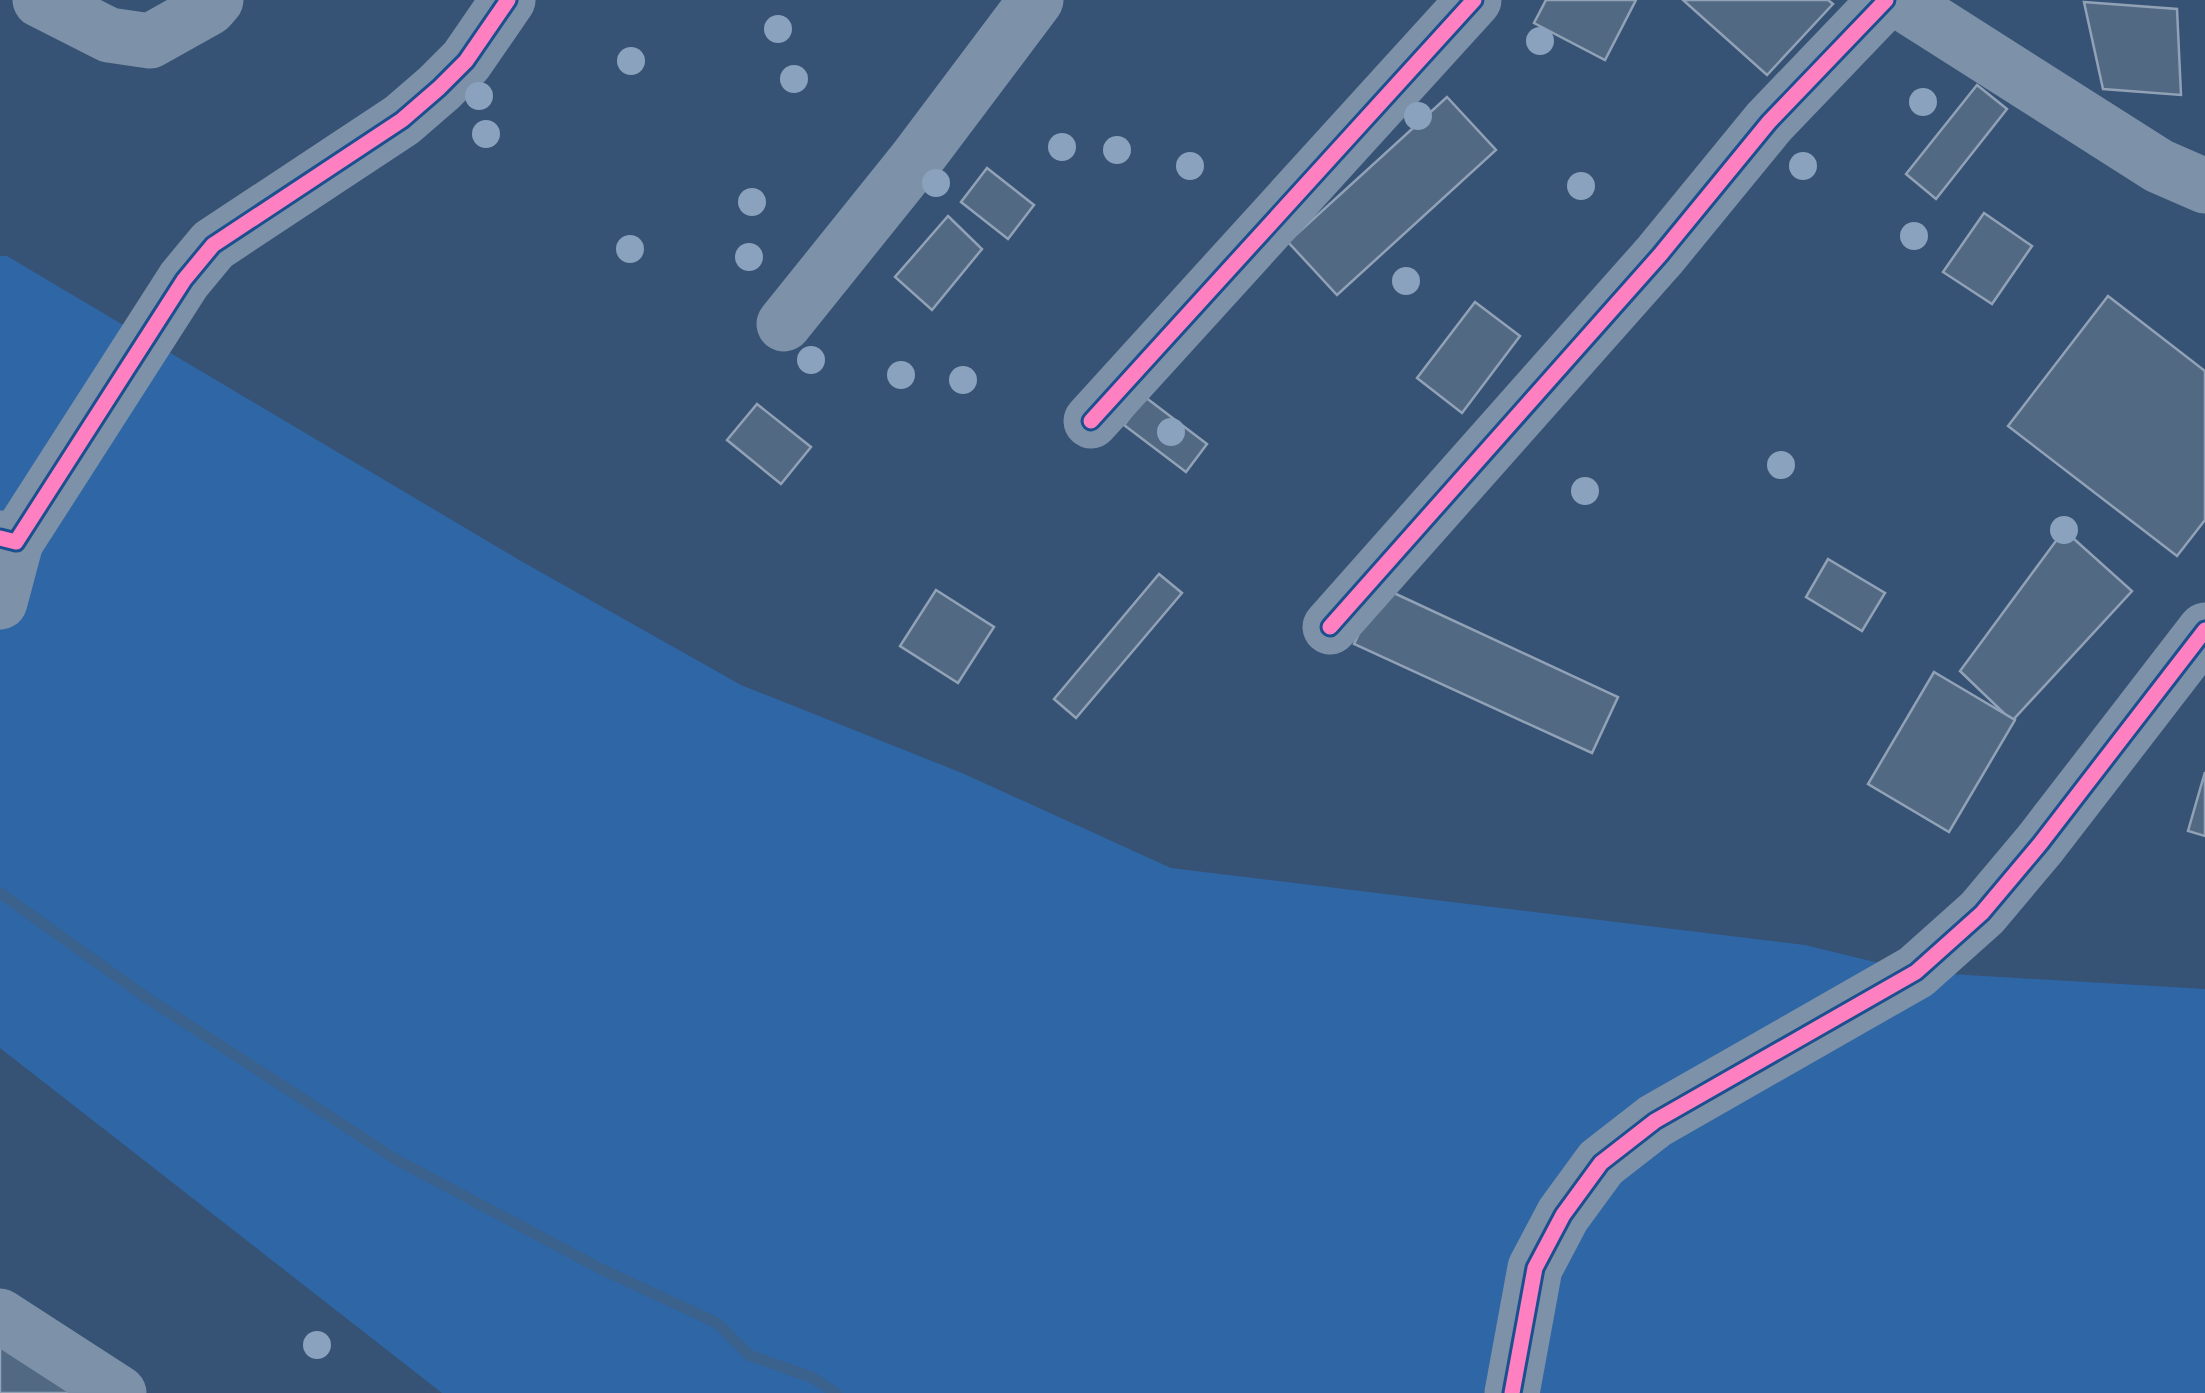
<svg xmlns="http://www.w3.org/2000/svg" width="2205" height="1393" viewBox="0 0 2205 1393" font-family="Roboto,sans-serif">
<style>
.green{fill:#2f66a5}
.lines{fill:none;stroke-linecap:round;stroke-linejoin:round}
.stream{stroke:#3b618d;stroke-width:11}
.building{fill:#526984;stroke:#92a2b6;stroke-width:2.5}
.minor{stroke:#7d92a8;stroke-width:55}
.cycleway-casing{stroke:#1b4f8f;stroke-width:21}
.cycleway{stroke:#ff80c0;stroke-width:15}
.tree{fill:#8aa2be}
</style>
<rect width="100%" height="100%" fill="#365274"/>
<polygon class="green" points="0,256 7,256 521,561 741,685 962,773 1171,868 1805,945 1916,972 2205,989 2205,1393 442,1393 0,1048"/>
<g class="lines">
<polyline class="stream" points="0,893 147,998 397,1160 601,1269 717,1323 749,1355 813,1378 836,1393"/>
</g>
<g class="building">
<polygon points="1546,0 1636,0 1605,60 1534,23"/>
<polygon points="1683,0 1828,0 1833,4 1767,75"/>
<polygon points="2084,2 2177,9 2181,95 2103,89"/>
<polygon points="1977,85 2007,109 1936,199 1906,174"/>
<polygon points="1447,97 1496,150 1337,295 1288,242"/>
<polygon points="987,168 1034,205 1008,239 961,202"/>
<polygon points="1984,213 2032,246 1992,304 1943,272"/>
<polygon points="948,216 982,249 932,310 895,277"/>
<polygon points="2108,296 2205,371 2205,520 2177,556 2008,426"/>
<polygon points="1475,302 1520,336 1462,413 1417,378"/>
<polygon points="1145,397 1207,444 1186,472 1124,425"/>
<polygon points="757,404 811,447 781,484 727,440"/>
<polygon points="2064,530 2132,591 2012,721 1960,671"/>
<polygon points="1828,559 1885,593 1862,631 1806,597"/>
<polygon points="1159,574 1182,593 1076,718 1054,699"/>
<polygon points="1381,587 1618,697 1592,753 1354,644"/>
<polygon points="936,590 994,627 958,683 900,646"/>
<polygon points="1934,672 2015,720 1949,832 1868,784"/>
<polygon points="2205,772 2205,836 2188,831"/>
<polygon points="0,1344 98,1393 0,1393"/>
</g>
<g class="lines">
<g class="minor">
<polyline points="40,0 109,35 150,41 209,8 216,0"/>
<polyline points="1898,0 2159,166 2205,186"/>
<polyline points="784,324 915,161 1036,0"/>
<polyline points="1091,421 1474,0"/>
<polyline points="0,538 16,542 184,280 213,245 402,120 439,88 466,61 508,0"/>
<polyline points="0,602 16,542"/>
<polyline points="1330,627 1660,255 1769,122 1886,0"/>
<polyline points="0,1316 119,1393"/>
<polyline points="1512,1393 1535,1268 1563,1215 1601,1163 1655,1121 1916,972 1982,913 2040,844 2205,630"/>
</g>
<defs>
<g id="cycleway">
<polyline points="1091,421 1474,0"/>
<polyline points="0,538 16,542 184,280 213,245 402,120 439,88 466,61 508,0"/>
<polyline points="1330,627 1660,255 1769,122 1886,0"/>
<polyline points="1512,1393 1535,1268 1563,1215 1601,1163 1655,1121 1916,972 1982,913 2040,844 2205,630"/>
</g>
</defs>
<use href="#cycleway" class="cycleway-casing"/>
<use href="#cycleway" class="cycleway"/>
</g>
<g class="tree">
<circle cx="778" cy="29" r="14"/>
<circle cx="1540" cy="41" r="14"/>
<circle cx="631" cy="61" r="14"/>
<circle cx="794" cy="79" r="14"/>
<circle cx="479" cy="96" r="14"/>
<circle cx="1923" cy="102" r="14"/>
<circle cx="1418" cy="116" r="14"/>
<circle cx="486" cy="134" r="14"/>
<circle cx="1062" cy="147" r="14"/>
<circle cx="1117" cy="150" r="14"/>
<circle cx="1190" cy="166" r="14"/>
<circle cx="1803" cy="166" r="14"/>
<circle cx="936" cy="183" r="14"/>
<circle cx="1581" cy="186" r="14"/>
<circle cx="752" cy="202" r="14"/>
<circle cx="1914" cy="236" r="14"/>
<circle cx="630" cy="249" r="14"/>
<circle cx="749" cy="257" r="14"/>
<circle cx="1406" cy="281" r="14"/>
<circle cx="811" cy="360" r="14"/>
<circle cx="901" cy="375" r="14"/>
<circle cx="963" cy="380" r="14"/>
<circle cx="1171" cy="432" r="14"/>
<circle cx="1781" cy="465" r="14"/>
<circle cx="1585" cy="491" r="14"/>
<circle cx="2064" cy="530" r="14"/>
<circle cx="317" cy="1345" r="14"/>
</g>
</svg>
